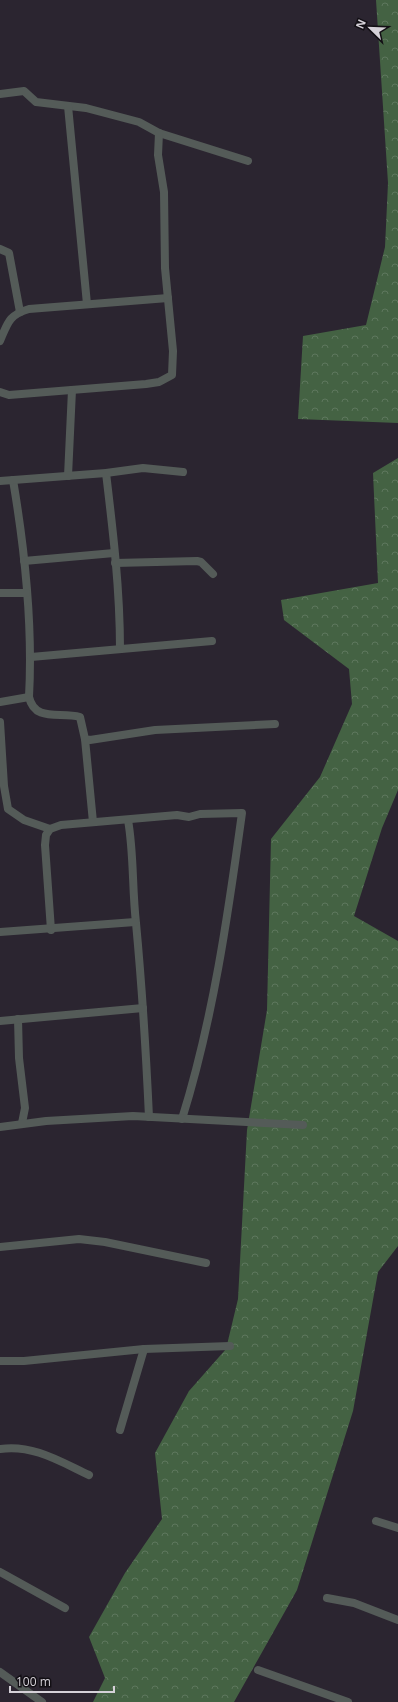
<svg xmlns="http://www.w3.org/2000/svg" width="398" height="1702" viewBox="0 0 398 1702" font-family="'Open Sans',sans-serif">
<style>
.forest{fill:url(#forest-crowns)}
.lines{fill:none;stroke-linecap:round;stroke-linejoin:round}
.street{stroke:#545b58;stroke-width:8}
</style>
<defs>
<pattern id="forest-crowns" width="20" height="18" patternUnits="userSpaceOnUse"><rect width="20" height="18" fill="#446243"/><path d="M2 6a3 3 0 1 1 6 0M12 15a3 3 0 1 1 6 0" fill="none" stroke="#5e775d"/></pattern>
</defs>
<rect width="100%" height="100%" fill="#2b2530"/>
<g class="forest">
<polygon points="376,0 398,0 398,423 298,419 303,336 366,325 385,247 388,183"/>
<polygon points="398,458 398,790 382,828 354,916 398,941 398,1246 378,1272 353,1411 297,1590 234,1702 93,1702 105,1678 89,1637 125,1573 162,1519 155,1453 189,1391 226,1349 238,1299 247,1130 267,1010 271,839 320,777 352,704 349,669 284,620 281,600 378,583 373,473"/>
</g>
<g class="lines">
<g class="street">
<polyline points="0,94 24,91 36,102 86,108 139,122 159,133 248,161"/>
<polyline points="68,106 87,304"/>
<polyline points="0,249 9,253 20,312"/>
<path d="M0 341C8 322 9 315 29 309L168 298"/>
<polyline points="0,392 9,395 146,384 159,382 172,375 173,351 165,268 164,192 158,155 159,133"/>
<path d="M106 473C113 531 120 590 120 649"/>
<polyline points="68,476 72,390"/>
<path d="M13 480C25 551 33 624 29 697 35 723 61 711 80 717L85 739 90 740 155 730 275 724"/>
<polyline points="0,481 106,473 143,468 183,472"/>
<polyline points="24,561 114,553"/>
<polyline points="115,563 197,561 201,562 213,574"/>
<polyline points="0,593 26,593"/>
<polyline points="31,657 212,641"/>
<polyline points="0,702 29,697"/>
<polyline points="0,722 4,786 8,809 24,820 50,829"/>
<polyline points="85,739 93,822"/>
<path d="M128 820C134 854 132 888 136 923 142 987 146 1052 149 1117"/>
<path d="M51 930 45 845 46 835 50 829 61 825 177 815 189 817 200 814 242 813C228 915 213 1020 182 1119"/>
<polyline points="0,932 135,922"/>
<polyline points="18,1019 19,1058 25,1108 22,1123"/>
<polyline points="0,1021 143,1008"/>
<polyline points="0,1127 46,1121 133,1116 303,1125"/>
<polyline points="0,1247 79,1239 105,1242 206,1263"/>
<polyline points="0,1361 24,1361 144,1349 230,1346"/>
<polyline points="120,1430 144,1349"/>
<path d="M0 1449C33 1444 61 1462 89 1475"/>
<polyline points="376,1521 398,1528"/>
<polyline points="0,1572 65,1608"/>
<polyline points="327,1598 354,1603 398,1620"/>
<polyline points="258,1670 348,1702"/>
<polyline points="0,1672 42,1702"/>
</g>
</g>
<g transform="translate(370 28) rotate(293)" stroke="#120f14" stroke-width="3" paint-order="stroke">
<path d="M0-3L7 15L0 10L-7 15Z" fill="#d5d1d8"/>
<text y="-6" font-size="11" font-weight="bold" text-anchor="middle" fill="#d5d1d8">N</text>
</g>
<path d="M10 1686v6h104v-6" fill="none" stroke="#d5d1d8" stroke-width="2"/>
<text x="16" y="1686" font-size="12" fill="#d5d1d8" stroke="#120f14" stroke-width="3" paint-order="stroke">100 m</text>
</svg>
